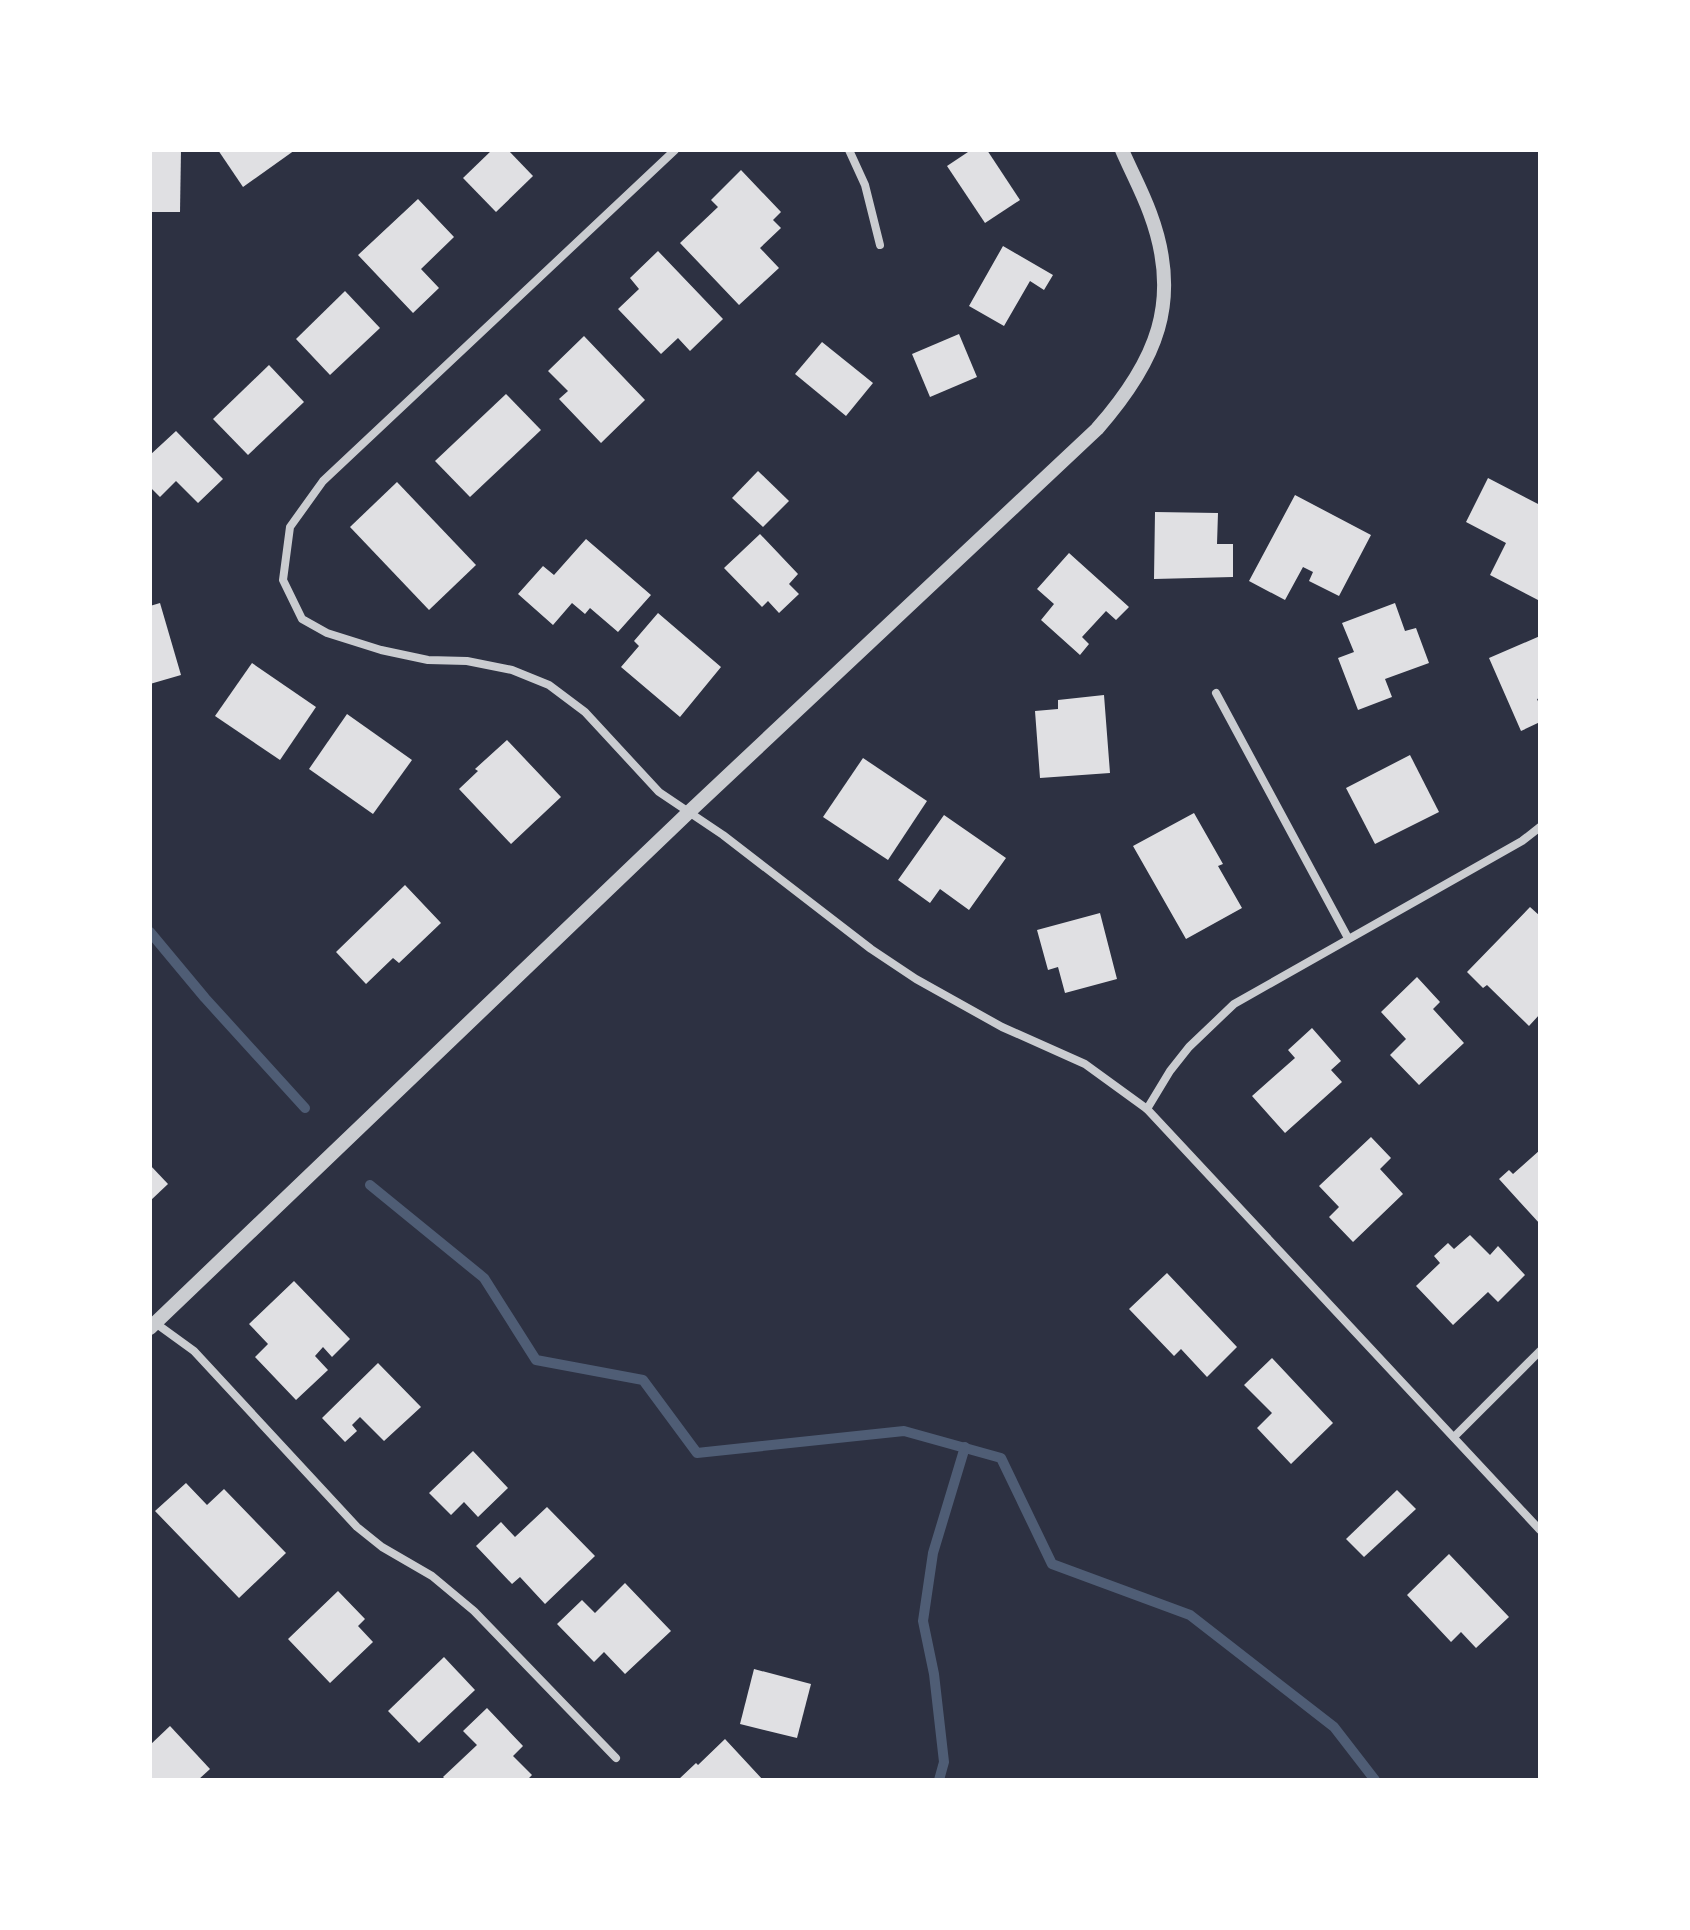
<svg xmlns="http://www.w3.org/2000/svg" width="1690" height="1930" viewBox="0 0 1690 1930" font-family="Roboto,sans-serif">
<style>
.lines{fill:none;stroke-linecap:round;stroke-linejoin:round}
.stream{stroke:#4f5d75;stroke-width:10}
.building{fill:#e0e0e3}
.minor{stroke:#caccd0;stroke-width:8}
.tertiary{stroke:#caccd0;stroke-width:14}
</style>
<rect width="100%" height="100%" fill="#2d3142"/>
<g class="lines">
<g class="stream">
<polyline points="150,932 205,998 305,1108"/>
<polyline points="370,1185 484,1278 536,1360 643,1380 697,1453 904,1431 1001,1458 1052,1564 1190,1615 1334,1727 1375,1780"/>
<polyline points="939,1780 944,1762 934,1674 923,1621 933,1553 965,1447"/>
</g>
</g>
<g class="building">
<polygon points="150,150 181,150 180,212 150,212"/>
<polygon points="218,150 295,150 243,187"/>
<polygon points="492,150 508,150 533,176 496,212 463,178"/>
<polygon points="971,150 987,150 1020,200 985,223 947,166"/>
<polygon points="741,170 781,212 773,220 781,228 760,248 779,268 739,305 680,243 718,207 711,200"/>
<polygon points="418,199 454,237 421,269 439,288 413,313 358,255"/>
<polygon points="1003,246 1053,275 1044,290 1030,281 1004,326 969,306"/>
<polygon points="658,251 723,319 690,351 678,338 661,354 618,309 639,289 630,278"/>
<polygon points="345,291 380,328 330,375 296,339"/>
<polygon points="959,334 977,377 930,397 912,354"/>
<polygon points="584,336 645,400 601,443 559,399 568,391 548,371"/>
<polygon points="822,342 873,383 846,416 795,374"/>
<polygon points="269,365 304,402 248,455 213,419"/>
<polygon points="506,394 541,430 470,497 435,461"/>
<polygon points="176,431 223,479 198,503 176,481 160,497 150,487 150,455"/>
<polygon points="758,471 789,501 763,527 732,498"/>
<polygon points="1488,478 1540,505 1538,600 1490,575 1506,543 1466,522"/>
<polygon points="397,482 476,565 429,610 350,527"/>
<polygon points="1295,495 1371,535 1339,596 1309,581 1313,572 1303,567 1285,600 1249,581"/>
<polygon points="1155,512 1218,513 1217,544 1233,544 1233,577 1154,579"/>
<polygon points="760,534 798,574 789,584 799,594 779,613 768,601 762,607 724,568"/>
<polygon points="586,539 651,595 618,632 590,608 585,614 572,603 553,625 518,594 543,566 554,575"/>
<polygon points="1069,553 1129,607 1116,620 1106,611 1082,637 1089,644 1080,655 1041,620 1054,604 1037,589"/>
<polygon points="160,603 181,675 150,684 150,606"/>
<polygon points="1395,603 1405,631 1416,628 1429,663 1385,679 1392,697 1358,710 1338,658 1354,652 1342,623"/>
<polygon points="658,613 721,667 680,717 621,667 639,646 634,641"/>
<polygon points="1540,636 1540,698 1537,699 1540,706 1540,722 1521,731 1489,658"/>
<polygon points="252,663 316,707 280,760 215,716"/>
<polygon points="1104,695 1110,773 1040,778 1035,711 1058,709 1058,700"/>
<polygon points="347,714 412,760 373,814 309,769"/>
<polygon points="507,740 561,797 511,844 459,789 478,771 475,769"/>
<polygon points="1410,755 1439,812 1375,844 1346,788"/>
<polygon points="863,758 927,801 888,860 823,817"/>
<polygon points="1194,813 1223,864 1218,866 1242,908 1186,939 1133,846"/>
<polygon points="944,815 1006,858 969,910 940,889 930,903 898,880"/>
<polygon points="405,885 441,923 399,963 393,958 366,984 336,952"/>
<polygon points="1530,907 1540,916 1540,1014 1529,1026 1487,985 1483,988 1467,972"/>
<polygon points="1100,913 1117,979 1065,993 1058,967 1048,970 1037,930"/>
<polygon points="1417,977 1440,1002 1433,1009 1464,1043 1419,1085 1390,1055 1406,1039 1381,1012"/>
<polygon points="1312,1028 1341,1061 1331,1070 1342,1082 1285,1133 1252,1096 1295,1058 1288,1050"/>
<polygon points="1371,1137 1391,1158 1380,1169 1403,1194 1353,1242 1329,1217 1339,1207 1319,1186"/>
<polygon points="1540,1150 1540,1224 1499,1179 1509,1170 1513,1174"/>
<polygon points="150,1165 168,1184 150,1201"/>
<polygon points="1470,1235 1490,1255 1498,1246 1525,1275 1498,1302 1488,1292 1453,1325 1416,1286 1440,1263 1434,1256 1448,1243 1454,1249"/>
<polygon points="1167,1273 1237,1347 1207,1377 1181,1349 1174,1356 1129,1309"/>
<polygon points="294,1281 350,1339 332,1357 323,1347 315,1356 328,1370 296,1400 255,1357 268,1344 249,1324"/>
<polygon points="1272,1358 1333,1423 1291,1464 1257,1428 1272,1413 1244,1385"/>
<polygon points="378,1363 421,1407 384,1441 360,1417 352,1425 357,1431 345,1442 322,1418"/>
<polygon points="473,1451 508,1488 478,1517 464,1502 451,1515 429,1493"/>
<polygon points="186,1483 207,1505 224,1489 286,1553 239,1598 155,1511"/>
<polygon points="1397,1490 1416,1509 1364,1557 1346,1539"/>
<polygon points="547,1507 595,1556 545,1604 520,1577 512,1584 476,1546 501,1522 515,1537"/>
<polygon points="1449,1554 1509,1617 1476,1648 1461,1632 1451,1642 1407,1595"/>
<polygon points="625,1583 671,1631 625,1674 604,1652 594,1662 557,1624 582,1600 595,1613"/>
<polygon points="338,1591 365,1619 358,1626 373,1642 330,1683 288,1639"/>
<polygon points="444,1657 475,1690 419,1743 388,1711"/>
<polygon points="754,1669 811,1684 797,1738 740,1724"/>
<polygon points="487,1708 523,1746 513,1756 532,1775 527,1780 446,1780 443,1777 477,1745 463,1731"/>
<polygon points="170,1726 210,1769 198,1780 150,1780 150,1745"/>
<polygon points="725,1739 763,1780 678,1780 696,1763 698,1765"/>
</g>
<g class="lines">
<g class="minor">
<polyline points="675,150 323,481 290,527 283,580 302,619 327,633 381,650 428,660 467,661 512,670 549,685 585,712 659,792 723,835 871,949 916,979 1002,1027 1085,1064 1147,1109 1540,1530"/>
<polyline points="849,150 865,185 880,245"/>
<polyline points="1216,693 1348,938"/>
<polyline points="1147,1109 1170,1071 1189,1047 1234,1004 1522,841 1540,827"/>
<polyline points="154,1322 194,1351 357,1527 382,1547 432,1576 474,1611 616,1758"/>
<polyline points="1454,1437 1540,1351"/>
</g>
<path class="tertiary" d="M150 1328 689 812 1097 429C1156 362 1183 301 1150 213 1142 191 1131 171 1122 150"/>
</g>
<rect width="1690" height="1930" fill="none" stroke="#ffffff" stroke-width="304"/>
</svg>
